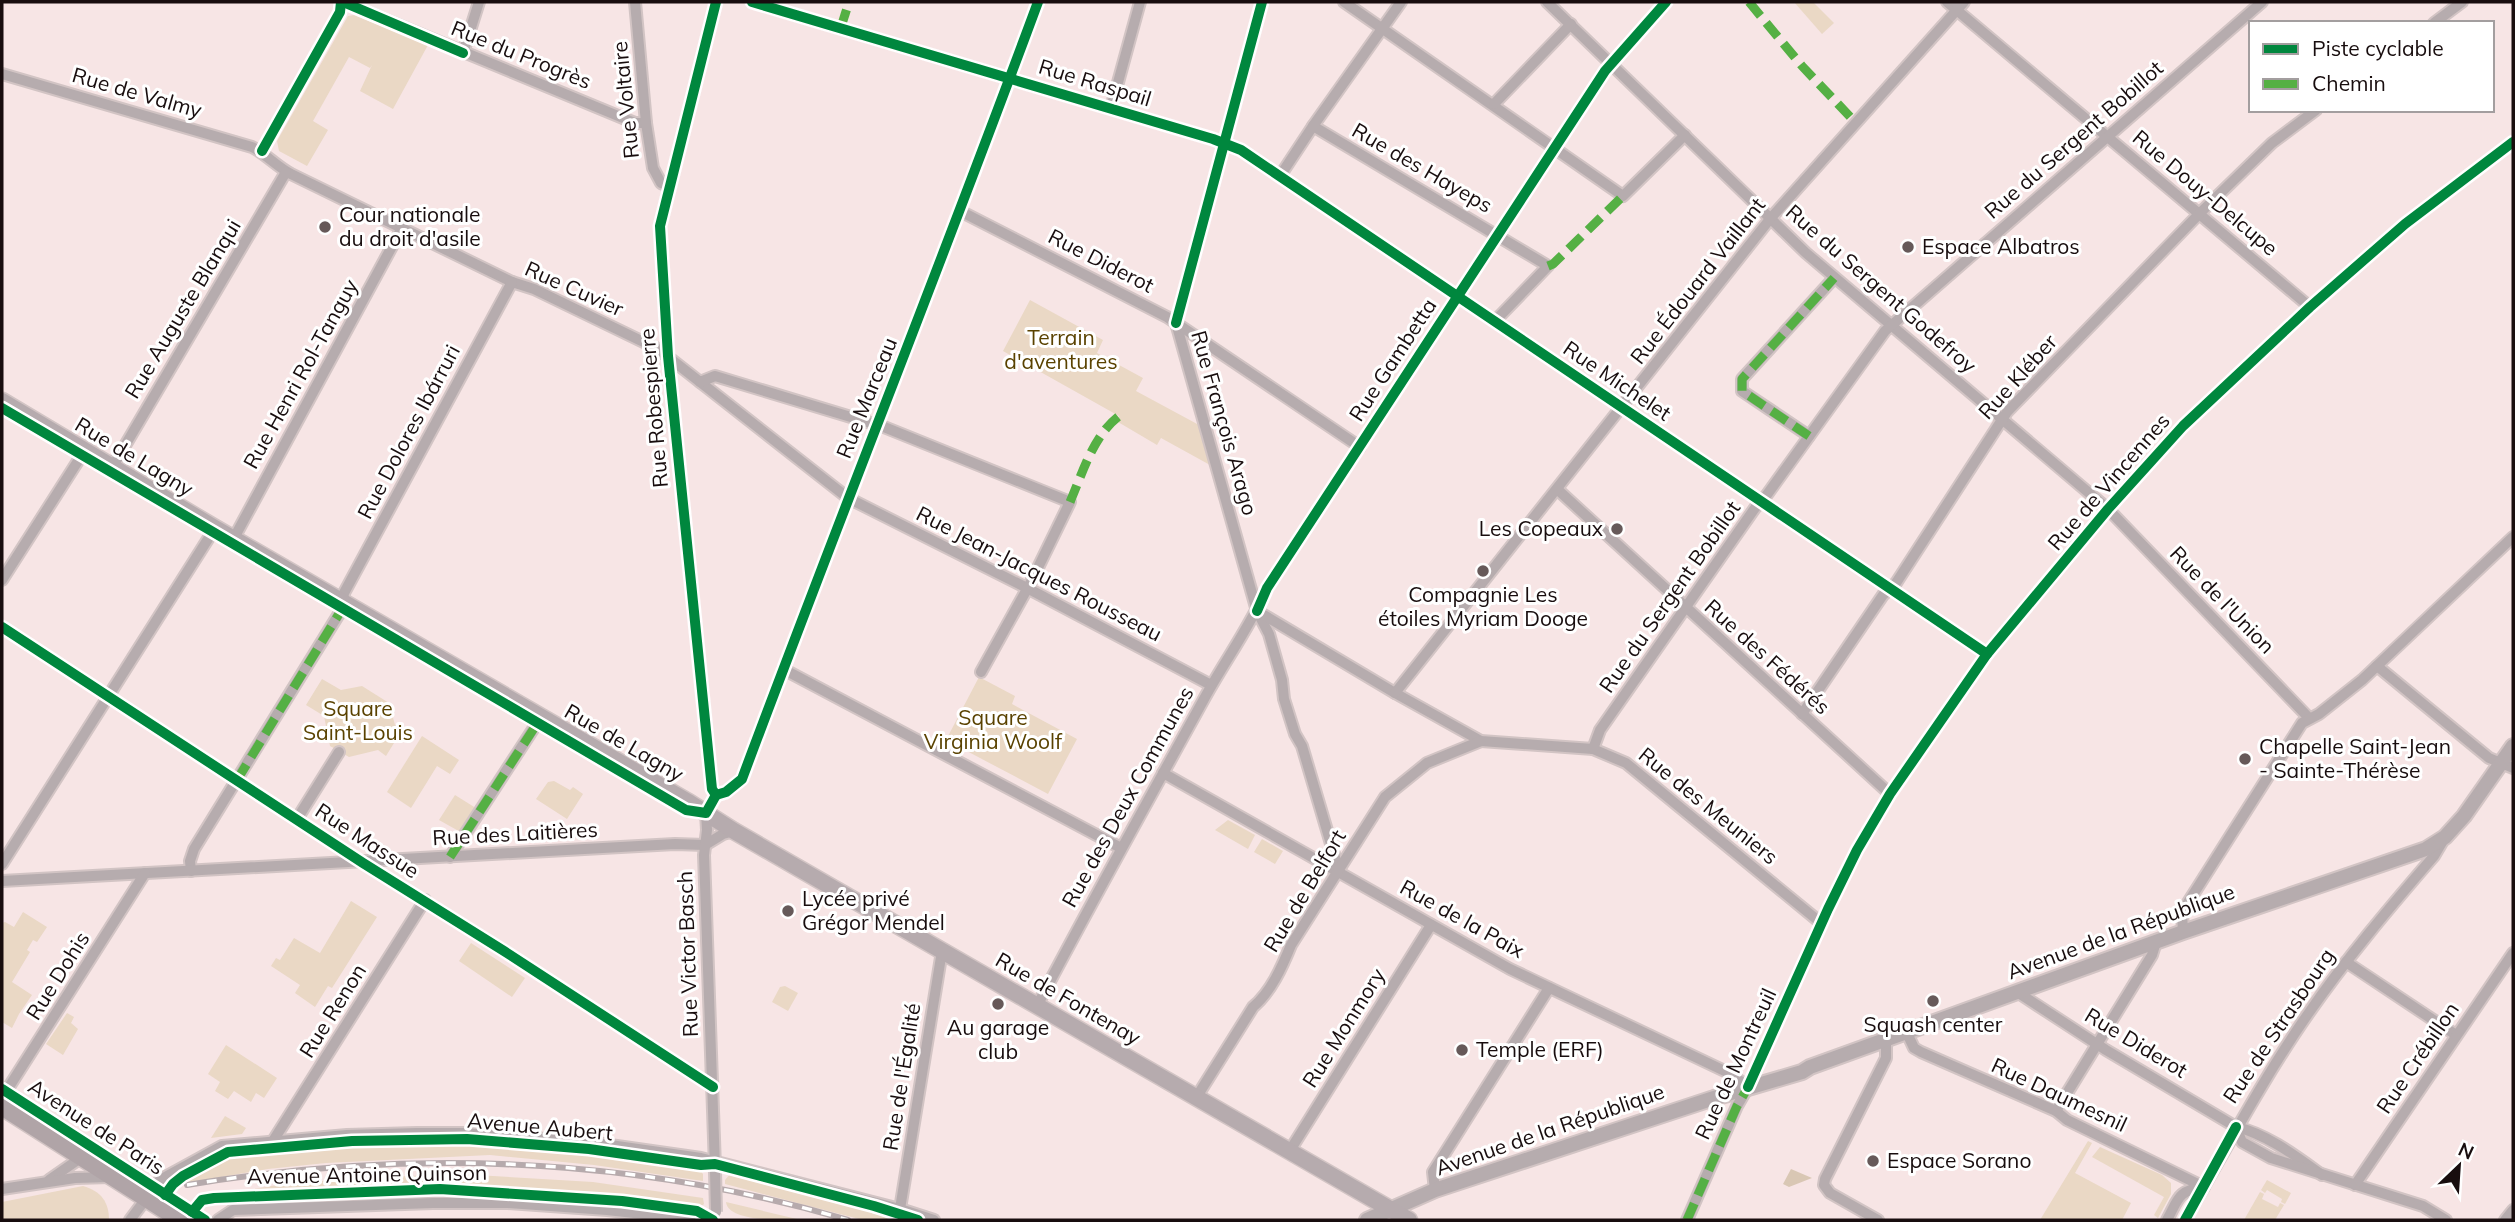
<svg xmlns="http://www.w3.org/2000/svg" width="2515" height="1222" viewBox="0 0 2515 1222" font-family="Mulish,sans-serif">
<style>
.green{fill:#ead8c5}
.forest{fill:#d9c7b4}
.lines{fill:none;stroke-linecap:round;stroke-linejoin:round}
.minor-casing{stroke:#d2c4c4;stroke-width:14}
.tertiary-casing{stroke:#d2c4c4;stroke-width:18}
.secondary-casing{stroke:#d2c4c4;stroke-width:19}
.primary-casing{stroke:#d2c4c4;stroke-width:21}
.minor{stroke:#b6acae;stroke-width:10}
.tertiary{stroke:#b6acae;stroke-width:14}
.secondary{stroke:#b6abae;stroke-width:16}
.primary{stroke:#b0a4a7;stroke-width:18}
.rail-casing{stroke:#b6aaac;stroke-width:6}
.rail{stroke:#fff;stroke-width:3.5;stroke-dasharray:10;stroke-linecap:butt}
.minor-bridge-casing{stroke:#d2c4c4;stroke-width:14;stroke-linecap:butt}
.minor-bridge{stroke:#b6acae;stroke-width:10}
.quiet{stroke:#55b044;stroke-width:9;stroke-dasharray:18 9;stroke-linecap:butt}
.cycleway-casing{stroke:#fff;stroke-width:15}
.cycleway{stroke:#00873e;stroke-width:10}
.poi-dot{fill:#665959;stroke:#fff;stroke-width:2.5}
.labels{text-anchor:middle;stroke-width:6;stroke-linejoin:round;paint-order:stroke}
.street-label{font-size:21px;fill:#180d0e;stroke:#fff}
.poi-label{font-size:21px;fill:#180d0e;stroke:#fff;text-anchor:start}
.park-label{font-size:21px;fill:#5a4200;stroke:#fff}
</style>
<rect width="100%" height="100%" fill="#f7e5e5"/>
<g class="green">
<polygon points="1794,2 1813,2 1834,23 1822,34"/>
<polygon points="354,15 428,45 393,109 360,91 372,65 370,68 349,57 313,121 328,130 307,166 279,151 277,141 348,16"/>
<polygon points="1030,300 1103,340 1097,353 1143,378 1136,391 1199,425 1210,465 1161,438 1157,445 1118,422 1119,416 1003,351"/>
<polygon points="979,677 1015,696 1012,704 1077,739 1048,794 946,740"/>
<polygon points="322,679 341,690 362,686 389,703 395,725 402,730 386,756 378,750 349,757 330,746 324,716 306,705"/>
<polygon points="422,736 459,760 450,774 437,766 411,808 387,792"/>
<polygon points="554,781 570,790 573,787 583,794 567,819 536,799 548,782"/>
<polygon points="455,795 479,810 464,834 439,820"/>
<polygon points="1228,820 1255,835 1248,849 1215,830"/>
<polygon points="1262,839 1283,851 1275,864 1254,852"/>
<polygon points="351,901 377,917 332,988 328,986 315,1007 295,993 300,985 271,966 276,958 280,960 294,938 320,953"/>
<polygon points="23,912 47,927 37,942 33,940 27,950 30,952 12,982 32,995 19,1014 12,1028 2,1022 2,923 5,922 14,927"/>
<polygon points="471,943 525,978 512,997 459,961"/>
<polygon points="785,986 798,993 788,1011 772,1002 780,987"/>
<polygon points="67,1013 74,1017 71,1023 78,1029 63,1055 46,1044"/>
<polygon points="226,1045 277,1078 264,1098 256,1093 251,1102 234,1091 228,1099 215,1091 220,1082 208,1074"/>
<polygon points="225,1116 246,1128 242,1134 211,1138"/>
<path d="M409 1141C506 1142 601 1153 697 1167L703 1174V1181L594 1165 490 1155 326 1163 268 1169 187 1183V1177L228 1154 352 1143Z"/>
<polygon points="2088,1141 2092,1143 2075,1173 2131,1203 2122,1220 2040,1220"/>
<polygon points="2100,1147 2162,1175 2171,1183 2171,1194 2158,1218 2154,1215 2164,1197 2092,1157"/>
<polygon points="731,1173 875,1213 891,1220 863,1220 725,1184 725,1180"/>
<polygon points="459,1174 593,1182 703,1198 704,1204 698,1209 623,1199 529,1191 428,1191 282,1200 202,1198 289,1183 290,1186 298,1185 298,1183 359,1178"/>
<polygon points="2267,1180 2291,1193 2285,1204 2281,1202 2282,1199 2267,1190 2265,1193 2261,1190"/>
<path d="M83 1186C101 1191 109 1202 109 1220H2V1202Z"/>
<polygon points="2260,1192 2264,1194 2262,1199 2278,1207 2280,1203 2284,1205 2275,1220 2244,1220"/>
<path d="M726 1202 801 1220C783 1220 728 1222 726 1202Z"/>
</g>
<polygon class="forest" points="1791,1169 1812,1178 1789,1187 1783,1184"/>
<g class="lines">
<defs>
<g id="minor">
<polyline points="343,2 635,123 646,123"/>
<polyline points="635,2 646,123 653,168 661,183 670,187"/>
<polyline points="752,2 1213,139 1241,150 1987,654"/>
<polyline points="1262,2 1176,323 1257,611 1269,634 1282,680 1284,699 1295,734 1302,746 1339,871"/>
<polyline points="1344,2 1623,196 1685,135"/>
<polyline points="1547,2 1806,253 2108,509 2309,718"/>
<polyline points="1947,2 2310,307"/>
<polyline points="2434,23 2462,2"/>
<polyline points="463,53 479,2"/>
<path d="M2 74 252 147C266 154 276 166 291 174L512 282 534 289 658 349 848 498 1027 588 1211 685"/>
<polyline points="1494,104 1571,24"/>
<polyline points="1111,108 1140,2"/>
<polyline points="1313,126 1548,266 1495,321"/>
<polyline points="262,151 340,12 341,2"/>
<polyline points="1280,176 1313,126 1401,2"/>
<polyline points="960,211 1167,317 1360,447"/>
<polyline points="700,382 715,376 884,427 1070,502 1031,582 981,672"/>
<polyline points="1809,436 1742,391 1742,379 1834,278"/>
<polyline points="113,466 286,172"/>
<polyline points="1558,490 1890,794"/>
<polyline points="234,538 402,228"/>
<polyline points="2,580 85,450"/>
<polyline points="1257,611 1395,693 1481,741 1593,749 1626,763 1821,923"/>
<polyline points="2,627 363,863 504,951 713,1087"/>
<polyline points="2377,666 2489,758 2513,768"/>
<polyline points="783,669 1121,848"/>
<polyline points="1395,693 1770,219 1964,2"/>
<polyline points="1802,714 1883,595 1896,583 2007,412 2199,214 2272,143 2316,110"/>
<polyline points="1593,749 1600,730 1755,508 1766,496 1885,331 2262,2"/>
<polyline points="1163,773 1510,969 1731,1074 1748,1087"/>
<path d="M716 795 726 792 742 779C839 519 942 262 1038 2"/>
<polyline points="716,795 712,789 668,356 660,226 716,2"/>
<polyline points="297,819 339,752"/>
<polyline points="450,857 541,717"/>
<polyline points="2,864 215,528"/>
<polyline points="191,871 190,861 194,849 342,609 344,593 512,282"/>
<polyline points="2,881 675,844 705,845 723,834 734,831"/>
<polyline points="2183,932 2182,912 2302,723 2319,714 2362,680 2513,537"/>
<polyline points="2346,962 2456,1035"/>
<path d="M2017 992 2106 1050 2236 1127C2267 1134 2297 1157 2322 1175"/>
<path d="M1037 1006C1091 903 1148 801 1204 699 1224 662 1250 627 1267 588L1605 71 1666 2"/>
<polyline points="1906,1031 1914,1048 1921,1052 2056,1111 2067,1120 2204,1187"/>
<polyline points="2,1098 145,873"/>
<path d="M1196 1098 1253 1007C1271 992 1282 967 1291 945L1385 797 1427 763 1481 741"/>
<polyline points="2056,1111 2152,955 2156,942"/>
<polyline points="2236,1127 2242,1142 2271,1158 2423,1206 2446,1220"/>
<polyline points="273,1141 425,900"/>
<polyline points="1289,1152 1431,925"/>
<polyline points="715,1167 704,855 707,830 706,813 716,795"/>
<polyline points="49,1180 82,1157"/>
<polyline points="2355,1185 2513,953"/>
<polyline points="2,1189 75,1178 110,1177"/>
<polyline points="1435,1190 1433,1172 1549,988"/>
<polyline points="900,1209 942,951"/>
<polyline points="130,1220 160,1180 222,1146 347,1135 417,1133 462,1133 589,1142 701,1158 900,1209 934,1220"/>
<polyline points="218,1220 233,1210 433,1203 508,1203 607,1210 697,1220"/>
<polyline points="1687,1220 1737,1106 1748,1087 1828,909 1857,850 1890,794 1987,654 2108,509 2183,426 2310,307 2405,224 2513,142"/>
<polyline points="1878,1220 1830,1193 1824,1185 1825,1179 1886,1058 1886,1039"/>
<path d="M2167 1220C2179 1198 2177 1191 2204 1187"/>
<path d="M2185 1220C2225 1151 2262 1080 2308 1014 2346 959 2390 907 2434 856L2444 839"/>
<polyline points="2505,1220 2513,1210"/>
</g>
<polyline id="tertiary" points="1367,1220 1435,1190 1714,1098 1802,1072 1810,1067 2183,932 2426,849 2445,837 2464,816 2513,746"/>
<polyline id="secondary" points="2,401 215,528 690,803 734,831 1409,1220"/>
<polyline id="primary" points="2,1106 181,1220"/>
</defs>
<use href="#minor" class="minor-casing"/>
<use href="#tertiary" class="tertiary-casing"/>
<use href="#secondary" class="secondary-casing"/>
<use href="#primary" class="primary-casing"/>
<use href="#minor" class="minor"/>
<use href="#tertiary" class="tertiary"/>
<use href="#secondary" class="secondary"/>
<use href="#primary" class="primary"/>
<defs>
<path id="rail" d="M187 1185C411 1148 630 1156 848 1220"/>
</defs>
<use href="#rail" class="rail-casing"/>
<use href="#rail" class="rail"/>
<defs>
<polyline id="minor-bridge" points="715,1171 716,1212"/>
</defs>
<use href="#minor-bridge" class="minor-bridge-casing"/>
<use href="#minor-bridge" class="minor-bridge"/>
<g class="quiet">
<polyline points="1749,2 1802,66 1856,123"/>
<polyline points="841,27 849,2"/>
<polyline points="1548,266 1553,264 1623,196"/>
<polyline points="1809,436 1742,391 1742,379 1834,278"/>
<path d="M1070 502C1083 472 1093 436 1119 416"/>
<polyline points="237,780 342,609 343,601"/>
<polyline points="450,857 540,719"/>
<polyline points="1687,1220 1737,1106 1748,1087"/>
</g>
<defs>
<g id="cycleway">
<polyline points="343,2 463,53"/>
<polyline points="752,2 1213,139 1241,150 1987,654"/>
<polyline points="262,151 340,12 341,2"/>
<polyline points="1176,323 1262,2"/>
<polyline points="2,408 686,810 706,813 716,795"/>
<polyline points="1257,611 1267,588 1605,71 1666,2"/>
<polyline points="2,627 363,863 504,951 713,1087"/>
<path d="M716 795 726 792 742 779C839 519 942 262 1038 2"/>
<polyline points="716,795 712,789 668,356 660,226 716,2"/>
<polyline points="1748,1087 1828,909 1857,850 1890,794 1987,654 2108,509 2183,426 2310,307 2405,224 2513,142"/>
<polyline points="2,1089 205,1220"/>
<polyline points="165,1195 173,1184 183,1176 228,1152 352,1141 467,1139 589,1149 701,1165 715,1164 874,1206 918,1220"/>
<polyline points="192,1212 202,1200 214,1198 440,1189 622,1201 697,1211 713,1220"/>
<polyline points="2185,1220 2236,1127"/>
</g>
</defs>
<use href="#cycleway" class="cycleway-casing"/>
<use href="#cycleway" class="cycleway"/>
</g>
<g class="poi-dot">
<circle cx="325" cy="227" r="7"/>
<circle cx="1908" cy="247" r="7"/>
<circle cx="1617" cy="529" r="7"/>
<circle cx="1483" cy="571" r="7"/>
<circle cx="2245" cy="759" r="7"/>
<circle cx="788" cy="911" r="7"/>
<circle cx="1933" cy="1001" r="7"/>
<circle cx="998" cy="1004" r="7"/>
<circle cx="1462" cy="1050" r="7"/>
<circle cx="1873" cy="1161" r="7"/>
</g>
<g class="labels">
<g class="street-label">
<text transform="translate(521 55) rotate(22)" y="7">Rue du Progrès</text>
<text transform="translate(1095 83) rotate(17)" y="7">Rue Raspail</text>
<text transform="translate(137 93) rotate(16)" y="7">Rue de Valmy</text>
<text transform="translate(626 100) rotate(-96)" y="7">Rue Voltaire</text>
<text transform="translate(2074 140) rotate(-41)" y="7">Rue du Sergent Bobillot</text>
<text transform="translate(1422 168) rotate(30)" y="7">Rue des Hayeps</text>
<text transform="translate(2205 193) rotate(40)" y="7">Rue Douy-Delcupe</text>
<text transform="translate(1101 261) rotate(27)" y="7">Rue Diderot</text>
<text transform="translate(1698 281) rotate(-52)" y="7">Rue Édouard Vaillant</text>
<text transform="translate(574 289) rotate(24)" y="7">Rue Cuvier</text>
<text transform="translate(1881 289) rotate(41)" y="7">Rue du Sergent Godefroy</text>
<text transform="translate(183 309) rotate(-59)" y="7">Rue Auguste Blanqui</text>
<text transform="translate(1393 360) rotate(-57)" y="7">Rue Gambetta</text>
<text transform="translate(301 374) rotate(-61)" y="7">Rue Henri Rol-Tanguy</text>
<text transform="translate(2018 377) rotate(-48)" y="7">Rue Kléber</text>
<text transform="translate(1617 381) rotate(34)" y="7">Rue Michelet</text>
<text transform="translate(867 398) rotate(-68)" y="7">Rue Marceau</text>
<text transform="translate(654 408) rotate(-95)" y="7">Rue Robespierre</text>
<text transform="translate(1224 423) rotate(74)" y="7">Rue François Arago</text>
<text transform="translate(409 432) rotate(-62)" y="7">Rue Dolores Ibárruri</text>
<text transform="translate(134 457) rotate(31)" y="7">Rue de Lagny</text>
<text transform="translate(2109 482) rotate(-49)" y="7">Rue de Vincennes</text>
<text transform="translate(1039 574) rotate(27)" y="7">Rue Jean-Jacques Rousseau</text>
<text transform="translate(1670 597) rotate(-55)" y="7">Rue du Sergent Bobillot</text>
<text transform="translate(2222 600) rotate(46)" y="7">Rue de l'Union</text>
<text transform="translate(1767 657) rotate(42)" y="7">Rue des Fédérés</text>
<text transform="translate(624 743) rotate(30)" y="7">Rue de Lagny</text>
<text transform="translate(1128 797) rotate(-61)" y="7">Rue des Deux Communes</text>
<text transform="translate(1708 806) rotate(39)" y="7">Rue des Meuniers</text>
<text transform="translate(515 834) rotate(-3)" y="7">Rue des Laitières</text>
<text transform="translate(367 841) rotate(33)" y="7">Rue Massue</text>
<text transform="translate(1305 891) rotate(-59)" y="7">Rue de Belfort</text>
<text transform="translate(1462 919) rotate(29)" y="7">Rue de la Paix</text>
<text transform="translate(2121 932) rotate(-20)" y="7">Avenue de la République</text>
<text transform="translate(688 954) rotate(-92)" y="7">Rue Victor Basch</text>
<text transform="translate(58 976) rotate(-58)" y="7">Rue Dohis</text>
<text transform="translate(1068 999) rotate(30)" y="7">Rue de Fontenay</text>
<text transform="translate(333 1011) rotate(-58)" y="7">Rue Renon</text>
<text transform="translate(2279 1026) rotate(-56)" y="7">Rue de Strasbourg</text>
<text transform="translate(1344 1028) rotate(-58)" y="7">Rue Monmory</text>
<text transform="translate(2136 1043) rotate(31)" y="7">Rue Diderot</text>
<text transform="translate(2418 1058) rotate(-56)" y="7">Rue Crébillon</text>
<text transform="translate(1736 1064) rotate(-65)" y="7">Rue de Montreuil</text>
<text transform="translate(902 1077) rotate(-81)" y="7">Rue de l'Égalité</text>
<text transform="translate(2059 1095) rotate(25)" y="7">Rue Daumesnil</text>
<text transform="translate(96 1127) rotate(33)" y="7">Avenue de Paris</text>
<text transform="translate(540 1127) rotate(5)" y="7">Avenue Aubert</text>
<text transform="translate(1550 1130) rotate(-19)" y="7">Avenue de la République</text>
<text transform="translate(367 1175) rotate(-1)" y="7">Avenue Antoine Quinson</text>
</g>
<g class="poi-label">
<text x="339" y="222">Cour nationale<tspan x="339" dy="24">du droit d'asile</tspan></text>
<text x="1922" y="254">Espace Albatros</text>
<text x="1603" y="536" text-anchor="end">Les Copeaux</text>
<text x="1483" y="602" text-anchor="middle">Compagnie Les<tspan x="1483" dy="24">étoiles Myriam Dooge</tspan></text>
<text x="2259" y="754">Chapelle Saint-Jean<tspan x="2259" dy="24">- Sainte-Thérèse</tspan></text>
<text x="802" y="906">Lycée privé<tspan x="802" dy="24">Grégor Mendel</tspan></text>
<text x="1933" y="1032" text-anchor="middle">Squash center</text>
<text x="998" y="1035" text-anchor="middle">Au garage<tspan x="998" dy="24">club</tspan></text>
<text x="1476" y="1057">Temple (ERF)</text>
<text x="1887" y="1168">Espace Sorano</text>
</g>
<g class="park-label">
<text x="1061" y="345">Terrain<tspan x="1061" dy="24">d'aventures</tspan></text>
<text x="358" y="716">Square<tspan x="358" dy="24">Saint-Louis</tspan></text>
<text x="993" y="725">Square<tspan x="993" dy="24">Virginia Woolf</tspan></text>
</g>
</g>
<rect width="2515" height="1222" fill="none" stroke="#180d0e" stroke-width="7"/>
<rect x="2249" y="21" width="245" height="91" fill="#ffffff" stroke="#a39e9f" stroke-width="2"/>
<rect x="2263" y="44" width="35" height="10" fill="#00873e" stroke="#a39e9f" stroke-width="2"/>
<text x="2312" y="56" font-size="21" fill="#180d0e">Piste cyclable</text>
<rect x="2263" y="79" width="35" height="10" fill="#55b044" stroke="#a39e9f" stroke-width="2"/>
<text x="2312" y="91" font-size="21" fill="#180d0e">Chemin</text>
<g transform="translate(2459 1166) rotate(25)" stroke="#ffffff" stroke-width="5" paint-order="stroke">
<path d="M0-5L12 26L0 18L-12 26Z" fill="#180d0e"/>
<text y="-10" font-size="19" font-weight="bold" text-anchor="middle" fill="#180d0e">N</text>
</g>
</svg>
